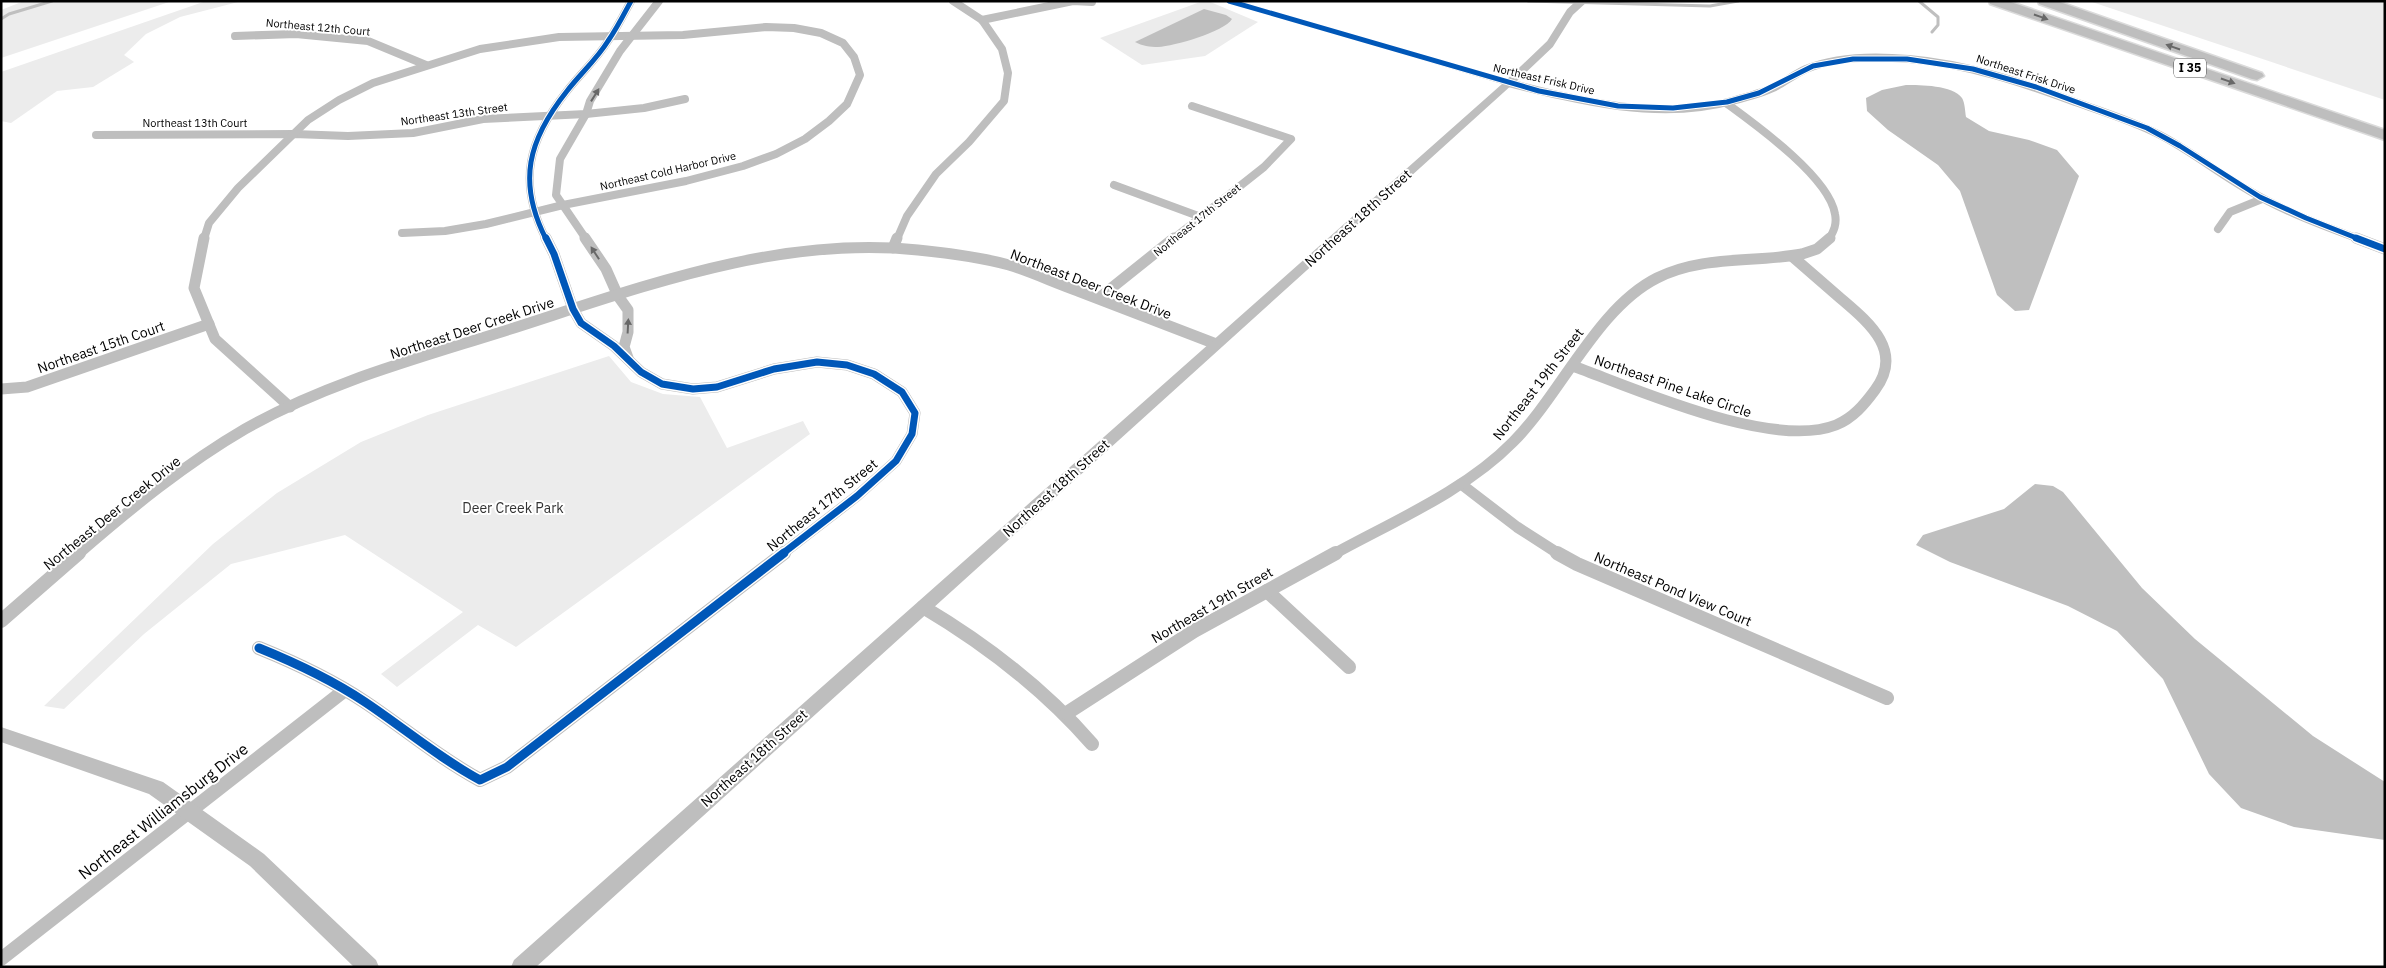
<svg xmlns="http://www.w3.org/2000/svg" width="2386" height="968" viewBox="0 0 2386 968" font-family="'IBM Plex Sans',sans-serif">
<style>
.green{fill:#ececec}
.water{fill:#bfbfbf}
.lines{fill:none;stroke-linecap:round;stroke-linejoin:round}
.stream{stroke:#bfbfbf;stroke-width:3}
.motorway-casing{stroke:#dbdbdb;stroke-width:3}
.minor-far2{stroke:#bebebe;stroke-width:8}
.minor-far1{stroke:#bebebe;stroke-width:11}
.minor{stroke:#bebebe;stroke-width:14}
.tertiary{fill:#bebebe;fill-rule:evenodd}
.motorway{fill:#bebebe;fill-rule:evenodd}
.cycleway-far2-casing{stroke:#fff;stroke-width:7}
.cycleway-far1-casing{stroke:#fff;stroke-width:10}
.cycleway-casing{stroke:#fff;stroke-width:12}
.cycleway-far2{stroke:#0057b8;stroke-width:5}
.cycleway-far1{stroke:#0057b8;stroke-width:7}
.cycleway{stroke:#0057b8;stroke-width:9}
.oneway{fill:#686868}
.labels{text-anchor:middle;stroke-width:4;stroke-linejoin:round;paint-order:stroke}
.far-street-label{font-size:11px;fill:#000;stroke:#fff}
.shield{fill:#fff;stroke:#4c4c4c;stroke-width:1}
.shield-label{font-size:12px;font-weight:bold;fill:#000}
.street-label{font-size:14px;fill:#000;stroke:#fff}
.park-label{font-size:14px;fill:#333;stroke:#fff}
.near-street-label{font-size:16px;fill:#000;stroke:#fff}
</style>
<rect width="100%" height="100%" fill="#fff"/>
<g class="green">
<polygon points="24,1 172,1 1,58 1,10"/>
<polygon points="206,1 242,1 180,17 146,34 124,55 134,62 93,87 57,91 11,123 1,121 1,72"/>
<polygon points="1203,1 1208,1 1258,22 1205,56 1142,65 1100,38"/>
<polygon points="2089,1 2385,1 2385,100"/>
<polygon points="609,356 631,382 663,394 700,397 727,448 803,421 810,434 516,647 478,625 397,687 381,674 463,612 345,535 231,564 144,634 64,709 44,706 213,544 277,493 361,442 428,415"/>
</g>
<g class="water">
<path d="M1204 9 1226 15 1232 19C1224 32 1174 46 1158 47 1150 47 1142 46 1135 42Z"/>
<path d="M1906 85C1920 85 1953 85 1962 98 1965 103 1965 111 1966 117L1989 131 2029 140 2057 150 2079 176 2029 310 2015 311 1997 295 1960 191 1938 165 1888 130 1867 111 1866 98 1882 90Z"/>
<polygon points="2035,484 2053,486 2063,492 2142,588 2195,639 2313,736 2385,782 2385,840 2294,827 2241,808 2209,774 2163,679 2117,631 2068,606 1950,562 1916,545 1923,535 2004,509"/>
</g>
<g class="lines">
<g class="stream">
<polyline points="1528,1 1710,6 1738,1"/>
<polyline points="1919,1 1938,17 1938,25 1932,32"/>
<polyline points="1,19 9,14 52,1"/>
</g>
<defs>
<g id="motorway">
<polygon points="1989,1 2008,1 2385,130 2385,140 1990,4"/>
<polygon points="2038,1 2057,1 2262,73 2264,76 2257,80 2252,79 2039,4"/>
</g>
</defs>
<use href="#motorway" class="motorway-casing"/>
<g class="minor-far2">
<polyline points="982,20 1073,1 1092,2"/>
<polyline points="235,36 296,34 368,41 426,65"/>
<path d="M1509 83C1580 101 1659 121 1732 101 1747 97 1762 93 1775 87 1786 81 1795 74 1806 69 1837 56 1876 56 1909 59 1967 64 2021 82 2075 102 2104 112 2133 121 2160 135 2191 151 2218 173 2248 190 2283 211 2321 225 2359 239"/>
<polyline points="1509,83 1550,44 1570,12 1582,1"/>
<path d="M1726 103C1756 125 1829 177 1835 214 1837 224 1834 231 1829 239"/>
<polyline points="96,135 294,134 348,136 413,133 483,119 586,114 644,108 685,99"/>
<polyline points="1114,185 1201,217"/>
<polyline points="2218,229 2230,212 2262,199"/>
<polyline points="204,239 209,223 238,188 308,120 339,100 373,83 480,49 559,37 683,35 766,27 794,28 821,33 843,43 854,57 860,75 847,104 829,121 805,139 776,154 743,166 686,181 563,205 486,224 445,231 402,233"/>
<path d="M546 239C517 182 528 140 567 91 580 74 597 59 608 41 617 28 624 14 631 1"/>
<polyline points="586,239 556,195 560,159 586,114 590,101 620,51 659,1"/>
<polyline points="897,239 907,216 936,174 969,142 1004,101 1008,73 1002,49 982,20 953,1"/>
<polyline points="1173,239 1264,167 1291,139 1192,106"/>
</g>
<g class="minor-far1">
<polyline points="204,238 194,288 215,339 290,407"/>
<polyline points="546,238 554,254 573,309 581,323 614,346 641,372 662,384 693,389 717,387 774,369 817,362 847,365 874,374 902,392 915,413 912,434 896,461 857,496 782,554"/>
<polyline points="585,238 606,269 618,296 628,310 628,332 624,347 628,358"/>
<polyline points="2356,238 2385,249"/>
<polyline points="893,248 897,238"/>
<polyline points="1099,298 1174,238"/>
<path d="M1573 366C1636 389 1772 450 1836 425 1853 418 1864 405 1875 390 1905 350 1867 321 1839 297 1824 284 1808 270 1793 257"/>
<polyline points="1,389 27,387 209,324"/>
<polyline points="1461,484 1517,527 1559,554"/>
<path d="M78 554C130 509 185 464 245 429 324 384 412 360 498 333 634 290 773 235 918 250 948 253 980 257 1009 265 1032 272 1055 283 1078 291 1124 309 1170 326 1216 344"/>
<path d="M1334 554C1394 521 1465 491 1513 442 1561 394 1597 308 1657 278 1702 255 1754 263 1802 254L1817 249 1830 238"/>
</g>
<g class="minor">
<polyline points="1557,553 1577,564 1887,698"/>
<polyline points="1267,591 1349,667"/>
<path d="M923 607C987 645 1043 688 1092 744"/>
<polyline points="1,621 79,553"/>
<path d="M259 648C296 663 332 680 365 702 404 728 439 758 480 780L507 767 784 553"/>
<polyline points="1067,713 1194,631 1336,553"/>
<polyline points="1,959 345,690"/>
</g>
<g class="tertiary">
<polygon points="1225,1 1240,1 1514,83 536,967 511,967 514,960 1502,84"/>
<polygon points="1,727 163,782 264,854 376,960 379,967 354,967 250,866 149,794 1,742"/>
</g>
<use href="#motorway" class="motorway"/>
<defs>
<g id="cycleway-far2">
<polyline points="1229,1 1539,91 1618,106 1673,108 1727,102 1759,93 1813,66 1853,59 1907,59 1973,69 2036,87 2147,128 2180,146 2260,197 2306,218 2359,239"/>
<path d="M546 239C517 182 528 140 567 91 580 74 597 59 608 41 617 28 624 14 631 1"/>
</g>
<g id="cycleway-far1">
<polyline points="546,238 554,254 573,309 581,323 614,346 641,372 662,384 693,389 717,387 774,369 817,362 847,365 874,374 902,392 915,413 912,434 896,461 857,496 782,554"/>
<polyline points="2356,238 2385,249"/>
</g>
<path id="cycleway" d="M259 648C296 663 332 680 365 702 404 728 439 758 480 780L507 767 784 553"/>
</defs>
<use href="#cycleway-far2" class="cycleway-far2-casing"/>
<use href="#cycleway-far1" class="cycleway-far1-casing"/>
<use href="#cycleway" class="cycleway-casing"/>
<use href="#cycleway-far2" class="cycleway-far2"/>
<use href="#cycleway-far1" class="cycleway-far1"/>
<use href="#cycleway" class="cycleway"/>
</g>
<defs><path id="oneway-solid" d="M-6-.8H1V-3.2L6.5 0L1 3.2V.8H-6Z" transform="scale(1.25)"/></defs>
<g class="oneway">
<use href="#oneway-solid" transform="translate(2041 17) rotate(19)"/>
<use href="#oneway-solid" transform="translate(2173 47) rotate(-161)"/>
<use href="#oneway-solid" transform="translate(2228 81) rotate(19)"/>
<use href="#oneway-solid" transform="translate(595 95) rotate(-58)"/>
<use href="#oneway-solid" transform="translate(595 253) rotate(-123)"/>
<use href="#oneway-solid" transform="translate(628 326) rotate(-87)"/>
</g>
<g class="labels">
<g class="far-street-label">
<text transform="translate(318 27) rotate(5)" y="4">Northeast 12th Court</text>
<text transform="translate(2026 74) rotate(18)" y="4">Northeast Frisk Drive</text>
<text transform="translate(1544 79) rotate(13)" y="4">Northeast Frisk Drive</text>
<text transform="translate(454 114) rotate(-8)" y="4">Northeast 13th Street</text>
<text x="195" y="127">Northeast 13th Court</text>
<text transform="translate(668 171) rotate(-13)" y="4">Northeast Cold Harbor Drive</text>
<text transform="translate(1197 220) rotate(-39)" y="4">Northeast 17th Street</text>
</g>
<rect class="shield" x="2174" y="58.5" width="32" height="19" rx="4"/>
<g class="shield-label">
<text x="2190" y="72">I 35</text>
</g>
<g class="street-label">
<text transform="translate(1358 218) rotate(-42)" y="5">Northeast 18th Street</text>
<text transform="translate(1091 284) rotate(21)" y="5">Northeast Deer Creek Drive</text>
<text transform="translate(472 328) rotate(-18)" y="5">Northeast Deer Creek Drive</text>
<text transform="translate(101 347) rotate(-19)" y="5">Northeast 15th Court</text>
<text transform="translate(1538 384) rotate(-52)" y="5">Northeast 19th Street</text>
<text transform="translate(1673 386) rotate(19)" y="5">Northeast Pine Lake Circle</text>
<text transform="translate(1056 488) rotate(-42)" y="5">Northeast 18th Street</text>
<text transform="translate(822 505) rotate(-39)" y="5">Northeast 17th Street</text>
<text transform="translate(112 513) rotate(-39)" y="5">Northeast Deer Creek Drive</text>
<text transform="translate(1673 589) rotate(23)" y="5">Northeast Pond View Court</text>
<text transform="translate(1212 605) rotate(-30)" y="5">Northeast 19th Street</text>
<text transform="translate(754 758) rotate(-42)" y="5">Northeast 18th Street</text>
</g>
<g class="park-label">
<text x="513" y="513">Deer Creek Park</text>
</g>
<g class="near-street-label">
<text transform="translate(163 811) rotate(-38)" y="6">Northeast Williamsburg Drive</text>
</g>
</g>
<rect width="2386" height="968" fill="none" stroke="#000000" stroke-width="5"/>
</svg>
